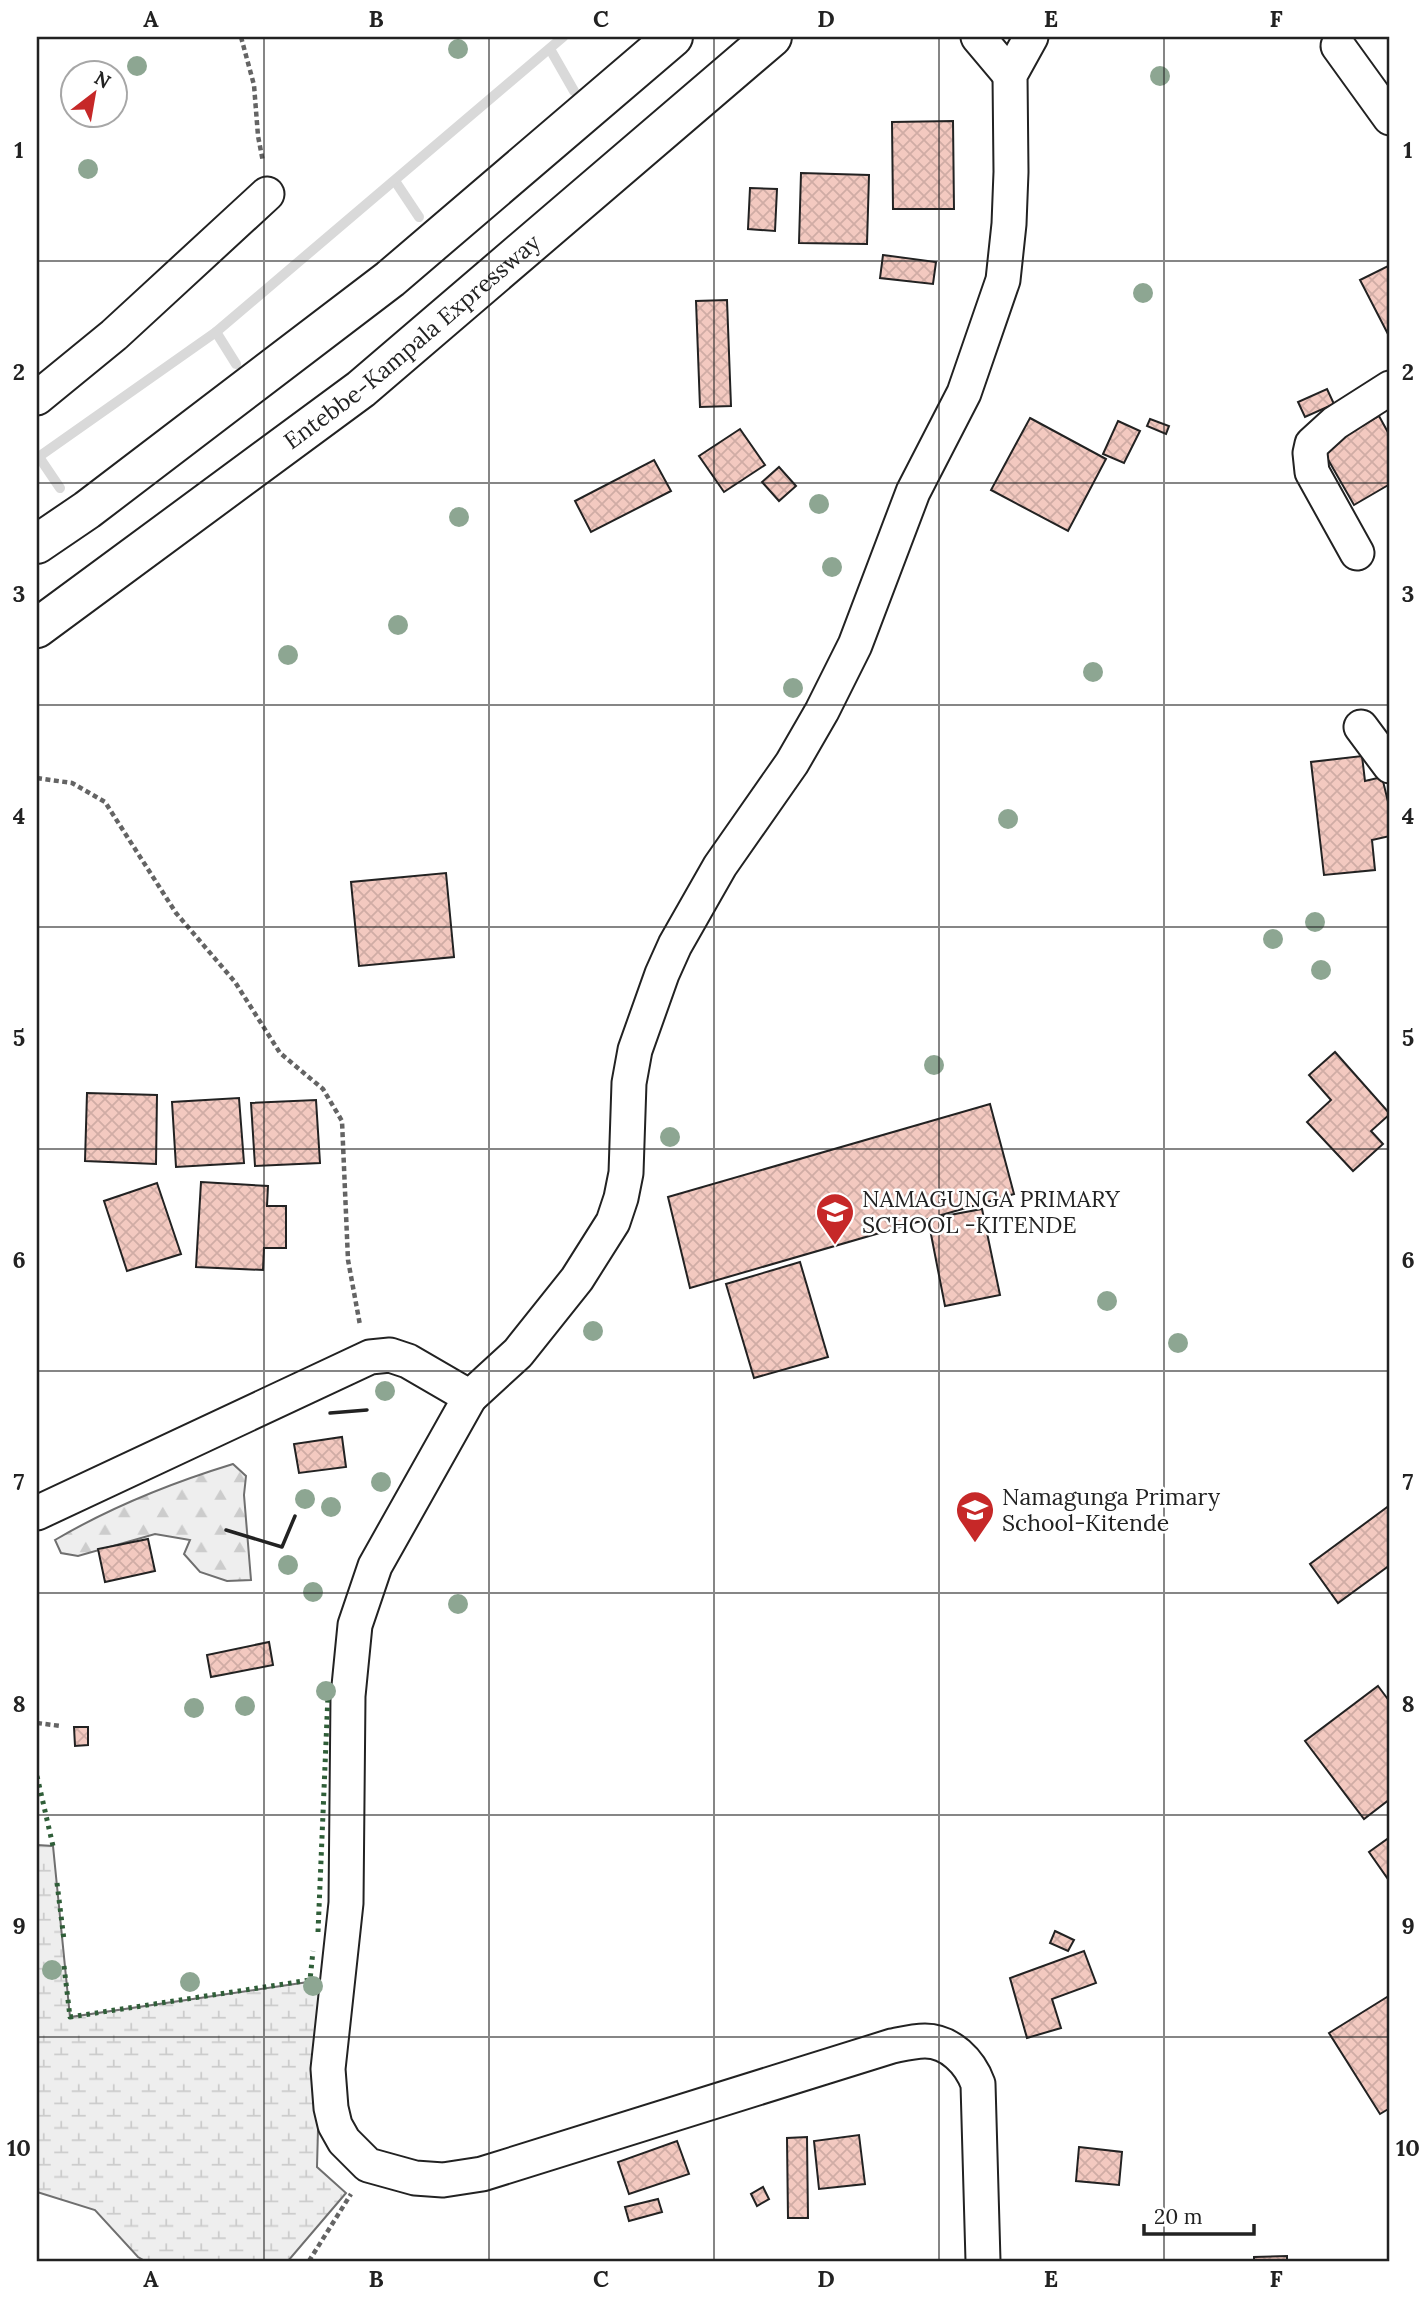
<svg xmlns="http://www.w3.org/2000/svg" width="1427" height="2298" viewBox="0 0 1427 2298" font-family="Lora,serif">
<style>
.forest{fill:url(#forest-firs);stroke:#6f6f6f;stroke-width:2}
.wetland{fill:url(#wetland-marsh);stroke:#6f6f6f;stroke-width:2}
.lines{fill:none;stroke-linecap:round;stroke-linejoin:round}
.stream{stroke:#d9d9d9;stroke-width:10}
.building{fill:url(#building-cross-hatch);stroke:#222;stroke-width:2}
.street-casing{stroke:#222;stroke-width:37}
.highway-casing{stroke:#222;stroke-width:42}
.path{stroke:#646464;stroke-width:4.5;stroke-dasharray:5 3.5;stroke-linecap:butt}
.street{stroke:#fff;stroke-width:33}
.highway{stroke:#fff;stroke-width:38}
.hedge{stroke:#2f5e38;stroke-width:5;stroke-dasharray:3.5 5;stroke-linecap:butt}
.wall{stroke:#222;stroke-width:3.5}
.tree{fill:#8da692}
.grid{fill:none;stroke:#222;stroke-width:2;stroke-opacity:0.55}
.labels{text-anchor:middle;stroke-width:5;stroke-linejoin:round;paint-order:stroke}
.street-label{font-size:23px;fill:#222;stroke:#fff}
.poi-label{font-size:23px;fill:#222;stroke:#fff;text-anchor:start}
.neatline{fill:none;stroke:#222;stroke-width:2.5}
.grid-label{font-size:23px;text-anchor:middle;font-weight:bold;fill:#222}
</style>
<defs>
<pattern id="forest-firs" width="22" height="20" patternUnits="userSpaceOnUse" patternTransform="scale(1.75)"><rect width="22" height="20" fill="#eee"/><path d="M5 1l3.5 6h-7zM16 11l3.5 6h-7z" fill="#ccc"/></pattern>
<pattern id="wetland-marsh" width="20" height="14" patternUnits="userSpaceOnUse" patternTransform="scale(1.75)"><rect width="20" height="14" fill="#eee"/><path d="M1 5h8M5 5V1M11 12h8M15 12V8" fill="none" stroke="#ccc"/></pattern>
<pattern id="building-cross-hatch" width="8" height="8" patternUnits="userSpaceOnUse" patternTransform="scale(1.75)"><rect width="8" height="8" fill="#f3c9c0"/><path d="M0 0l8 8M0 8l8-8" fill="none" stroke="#d0aca5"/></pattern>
</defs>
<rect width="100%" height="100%" fill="#fff"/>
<path class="forest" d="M233 1464 246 1476 244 1495 251 1580 227 1581 200 1572 184 1554 190 1540 155 1534 78 1556 61 1553 55 1540C111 1507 171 1483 233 1464Z"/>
<polygon class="wetland" points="37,1845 53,1846 70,2017 322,1980 317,2167 346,2193 288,2261 145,2261 138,2257 95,2210 37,2192"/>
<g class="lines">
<g class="stream">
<polyline points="550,49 574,91"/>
<polyline points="395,181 419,217"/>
<polyline points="216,332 236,364"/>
<polyline points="39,457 60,488"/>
<polyline points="37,458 216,332 563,37"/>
</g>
</g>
<g class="building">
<polygon points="953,121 954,209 893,209 892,122"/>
<polygon points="801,173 869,175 867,244 799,243"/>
<polygon points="750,188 777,189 775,231 748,229"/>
<polygon points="883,255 936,262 933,284 880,278"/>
<polygon points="1390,265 1390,338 1360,280"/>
<polygon points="727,300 731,406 700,407 696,301"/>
<polygon points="1327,389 1334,404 1305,417 1298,402"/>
<polygon points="1379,416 1390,436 1390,484 1354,505 1322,449"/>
<polygon points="1030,418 1106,459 1068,531 991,490"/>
<polygon points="1150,419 1169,426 1166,434 1147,426"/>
<polygon points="1118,421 1140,431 1124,463 1103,454"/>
<polygon points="740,429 765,465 724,492 699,456"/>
<polygon points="654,460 671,491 591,532 575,501"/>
<polygon points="779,467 796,486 779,501 762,482"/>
<polygon points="1362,756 1365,781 1382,777 1390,810 1390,836 1372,840 1375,870 1324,875 1311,762"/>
<polygon points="446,873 454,957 359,966 351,882"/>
<polygon points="1335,1052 1390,1114 1371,1131 1383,1144 1353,1171 1307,1122 1331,1100 1309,1075"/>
<polygon points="87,1093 157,1095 156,1164 85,1161"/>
<polygon points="239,1098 244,1163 176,1167 172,1102"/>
<polygon points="316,1100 320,1163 255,1166 251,1103"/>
<polygon points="990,1104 1014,1194 690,1288 668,1197"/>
<polygon points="201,1182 268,1186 267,1206 286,1206 286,1248 264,1248 263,1270 196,1267"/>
<polygon points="157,1183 181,1254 127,1271 104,1201"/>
<polygon points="982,1209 1000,1295 945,1306 928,1219"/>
<polygon points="800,1262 828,1357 754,1378 726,1284"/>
<polygon points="342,1437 346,1467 299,1473 294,1444"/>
<polygon points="1390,1505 1390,1565 1338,1603 1310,1564"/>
<polygon points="148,1539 155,1571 105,1582 98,1549"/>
<polygon points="269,1642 273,1665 211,1677 207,1655"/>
<polygon points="1378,1686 1390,1702 1390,1799 1364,1819 1305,1741"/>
<polygon points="74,1727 88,1727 88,1745 75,1746"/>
<polygon points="1390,1837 1390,1882 1369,1852"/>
<polygon points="1055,1931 1074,1940 1068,1951 1050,1943"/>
<polygon points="1084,1951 1096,1983 1052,1999 1061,2028 1027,2038 1010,1978"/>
<polygon points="1387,1997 1390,2001 1390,2108 1380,2114 1329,2033"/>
<polygon points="859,2135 865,2184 819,2189 814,2141"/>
<polygon points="807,2137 808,2218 788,2218 787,2138"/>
<polygon points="677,2141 689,2174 629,2194 618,2162"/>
<polygon points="1079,2147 1122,2152 1119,2185 1076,2181"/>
<polygon points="763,2187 769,2199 757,2206 751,2194"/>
<polygon points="658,2199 662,2212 629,2221 625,2207"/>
<polygon points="1287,2256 1287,2261 1254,2261 1254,2257"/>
</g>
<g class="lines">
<defs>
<g id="street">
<polyline points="978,37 1010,75"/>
<polyline points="1338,46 1390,118"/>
<polyline points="37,398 114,335 267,194"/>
<polyline points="1357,553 1312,472 1310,453 1312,444 1335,423 1390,388"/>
<polyline points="1361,727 1390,766"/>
<polyline points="470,1397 518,1353 577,1279 613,1222 621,1198 626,1173 629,1083 635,1050 662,974 675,945 720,866 792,763 822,711 855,645 913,492 964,393 1003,280 1009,224 1011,172 1010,75 1031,37"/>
<path d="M37 1513 370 1357 390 1355 408 1361 470 1397 375 1566 355 1625 348 1696 346 1903 328 2069 331 2108 335 2125 344 2141 368 2165 415 2178 443 2180 482 2174 892 2046C902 2044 914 2041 925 2041 950 2041 970 2062 978 2084L983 2261"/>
</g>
<g id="highway">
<polyline points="37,544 87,510 390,279 673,37"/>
<path id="s1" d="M37 628 361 389 772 37"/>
</g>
</defs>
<use href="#street" class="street-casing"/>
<use href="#highway" class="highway-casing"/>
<g class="path">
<polyline points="241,37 254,85 258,136 263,162"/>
<polyline points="37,778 72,783 105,802 176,913 235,982 280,1053 323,1089 342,1121 348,1260 360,1325"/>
<polyline points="37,1723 61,1726"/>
<polyline points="309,2261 351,2194"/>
</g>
<use href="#street" class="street"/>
<use href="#highway" class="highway"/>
<g class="hedge">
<polyline points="37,1776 53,1846"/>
<polyline points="57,1883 64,1940"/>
<polyline points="318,1932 328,1695"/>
<polyline points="64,1966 70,2017 310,1980 313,1951"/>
</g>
<g class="wall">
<polyline points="330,1413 367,1410"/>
<polyline points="226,1530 282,1547 295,1516"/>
</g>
</g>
<g class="tree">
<circle cx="458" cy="49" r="10"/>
<circle cx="137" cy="66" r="10"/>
<circle cx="1160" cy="76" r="10"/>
<circle cx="88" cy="169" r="10"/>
<circle cx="1143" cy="293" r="10"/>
<circle cx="819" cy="504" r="10"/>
<circle cx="459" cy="517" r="10"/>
<circle cx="832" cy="567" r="10"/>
<circle cx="398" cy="625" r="10"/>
<circle cx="288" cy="655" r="10"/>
<circle cx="1093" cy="672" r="10"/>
<circle cx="793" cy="688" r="10"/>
<circle cx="1008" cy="819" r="10"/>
<circle cx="1315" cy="922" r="10"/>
<circle cx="1273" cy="939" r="10"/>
<circle cx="1321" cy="970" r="10"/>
<circle cx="934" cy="1065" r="10"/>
<circle cx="670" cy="1137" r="10"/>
<circle cx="1107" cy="1301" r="10"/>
<circle cx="593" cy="1331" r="10"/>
<circle cx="1178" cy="1343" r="10"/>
<circle cx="385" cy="1391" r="10"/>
<circle cx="381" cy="1482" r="10"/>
<circle cx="305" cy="1499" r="10"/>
<circle cx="331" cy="1507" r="10"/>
<circle cx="288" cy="1565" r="10"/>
<circle cx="313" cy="1592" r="10"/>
<circle cx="458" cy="1604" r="10"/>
<circle cx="326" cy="1691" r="10"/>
<circle cx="245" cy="1706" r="10"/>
<circle cx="194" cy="1708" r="10"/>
<circle cx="52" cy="1970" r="10"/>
<circle cx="190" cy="1982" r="10"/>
<circle cx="313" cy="1986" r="10"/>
</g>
<path class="grid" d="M264 37V2261M489 37V2261M714 37V2261M939 37V2261M1164 37V2261M37 261H1390M37 483H1390M37 705H1390M37 927H1390M37 1149H1390M37 1371H1390M37 1593H1390M37 1815H1390M37 2037H1390"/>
<defs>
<symbol id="school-pin" viewBox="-11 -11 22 30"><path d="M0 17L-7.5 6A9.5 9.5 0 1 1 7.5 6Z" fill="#c62828" stroke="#fff"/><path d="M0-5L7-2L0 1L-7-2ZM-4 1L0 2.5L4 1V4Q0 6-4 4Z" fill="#fff"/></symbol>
</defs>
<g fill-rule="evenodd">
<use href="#school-pin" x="813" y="1190" width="44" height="60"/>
<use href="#school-pin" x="953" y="1488" width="44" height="60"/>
</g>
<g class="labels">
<g class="street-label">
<text dy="8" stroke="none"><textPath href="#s1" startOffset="472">Entebbe-Kampala Expressway</textPath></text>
</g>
<g class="poi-label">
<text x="862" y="1207">NAMAGUNGA PRIMARY<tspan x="862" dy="26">SCHOOL -KITENDE</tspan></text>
<text x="1002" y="1505">Namagunga Primary<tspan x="1002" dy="26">School-Kitende</tspan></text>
</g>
</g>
<rect width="1427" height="2298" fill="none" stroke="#ffffff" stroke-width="77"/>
<g transform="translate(94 94) rotate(31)"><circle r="33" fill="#ffffff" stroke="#a7a7a7" stroke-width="2"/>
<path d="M0-5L12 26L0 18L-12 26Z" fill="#c62828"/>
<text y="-10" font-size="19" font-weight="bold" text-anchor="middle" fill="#222222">N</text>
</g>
<path d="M1144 2224v10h110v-10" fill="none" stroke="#222222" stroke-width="3.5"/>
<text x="1154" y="2224" font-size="21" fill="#222222" stroke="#ffffff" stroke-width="5" paint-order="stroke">20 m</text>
<rect x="38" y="38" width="1350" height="2222" class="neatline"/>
<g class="grid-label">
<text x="151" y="27">A</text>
<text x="376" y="27">B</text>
<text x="601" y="27">C</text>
<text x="826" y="27">D</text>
<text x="1051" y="27">E</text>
<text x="1276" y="27">F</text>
<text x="19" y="158">1</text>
<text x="1408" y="158">1</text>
<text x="19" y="380">2</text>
<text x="1408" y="380">2</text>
<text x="19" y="602">3</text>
<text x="1408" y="602">3</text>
<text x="19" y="824">4</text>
<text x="1408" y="824">4</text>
<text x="19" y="1046">5</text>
<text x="1408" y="1046">5</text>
<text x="19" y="1268">6</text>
<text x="1408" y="1268">6</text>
<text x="19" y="1490">7</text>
<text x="1408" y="1490">7</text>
<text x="19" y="1712">8</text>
<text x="1408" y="1712">8</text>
<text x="19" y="1934">9</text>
<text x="1408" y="1934">9</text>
<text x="19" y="2156">10</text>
<text x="1408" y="2156">10</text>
<text x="151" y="2287">A</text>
<text x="376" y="2287">B</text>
<text x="601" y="2287">C</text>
<text x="826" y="2287">D</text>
<text x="1051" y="2287">E</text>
<text x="1276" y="2287">F</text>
</g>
</svg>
